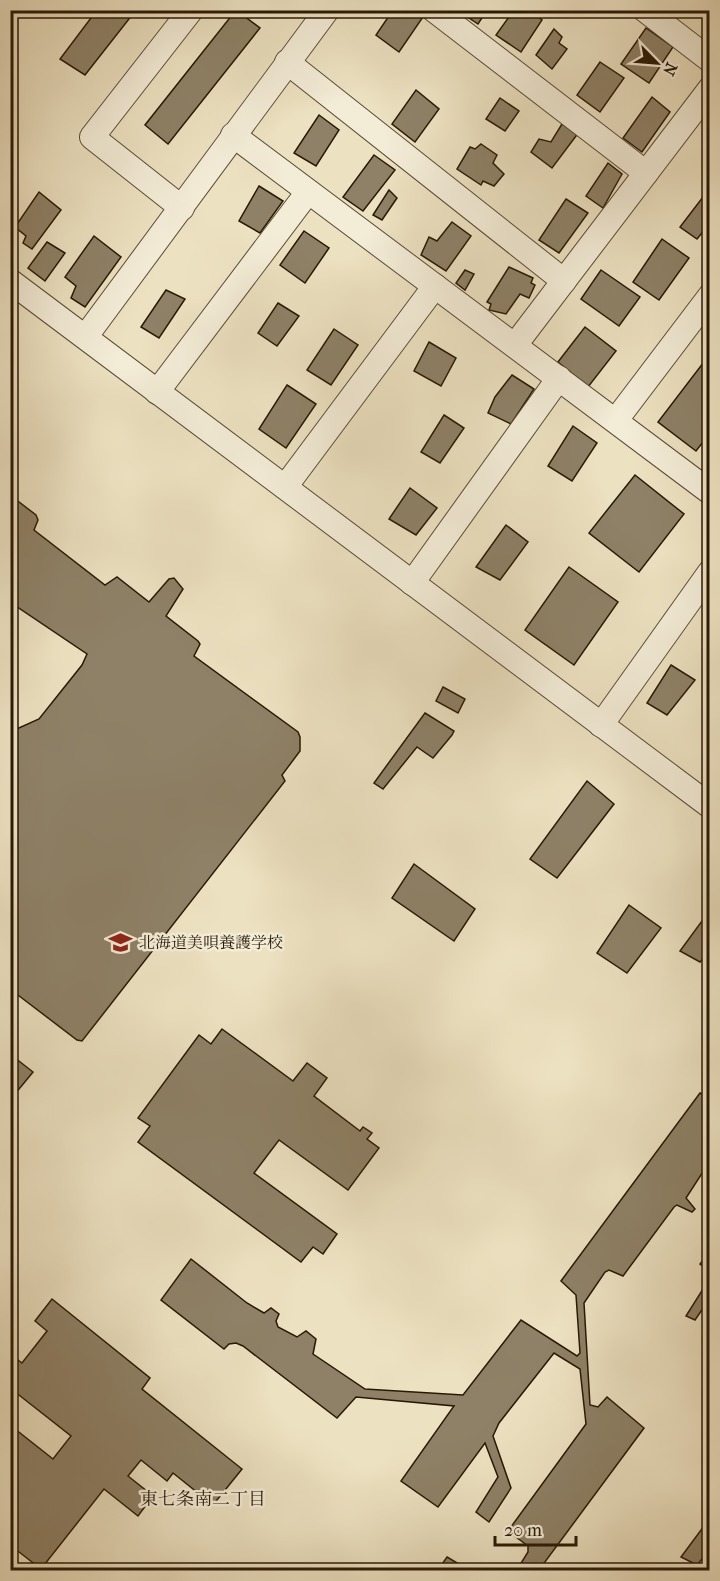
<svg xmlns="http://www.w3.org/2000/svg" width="720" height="1581" viewBox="0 0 720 1581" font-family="'IM FELL French Canon','Noto Serif JP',serif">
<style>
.building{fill:#8e8167;stroke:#281905;stroke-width:1.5}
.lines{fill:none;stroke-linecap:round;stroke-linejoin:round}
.street-casing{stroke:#594b34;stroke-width:26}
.street{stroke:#f3ecd7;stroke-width:24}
.labels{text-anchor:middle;stroke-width:5;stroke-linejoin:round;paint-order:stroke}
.poi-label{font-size:16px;fill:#281905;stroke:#f3ecd7;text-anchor:start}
.neighbourhood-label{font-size:18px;fill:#281905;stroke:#f3ecd7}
</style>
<rect width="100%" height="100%" fill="#ece1c1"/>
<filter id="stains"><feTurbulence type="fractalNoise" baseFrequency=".00333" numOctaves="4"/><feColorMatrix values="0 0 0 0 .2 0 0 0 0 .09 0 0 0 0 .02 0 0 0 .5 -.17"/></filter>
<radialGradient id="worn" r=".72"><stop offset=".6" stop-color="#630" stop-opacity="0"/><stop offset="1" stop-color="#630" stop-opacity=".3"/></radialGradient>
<g class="building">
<polygon points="97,10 136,10 85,75 60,59"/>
<polygon points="236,10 260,28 168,144 145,125"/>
<polygon points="393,10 414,10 423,17 399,52 376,35"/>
<polygon points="457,10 487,10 478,24"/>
<polygon points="514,10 529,10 542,20 521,52 496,35"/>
<polygon points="646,28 673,47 649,83 621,64"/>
<polygon points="554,29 562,37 559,43 567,49 552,69 536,55"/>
<polygon points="600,62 624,78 600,112 577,95"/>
<polygon points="416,90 439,109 415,142 392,124"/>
<polygon points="652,97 670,112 642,152 623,138"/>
<polygon points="500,98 519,111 505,131 486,119"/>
<polygon points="319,115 339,130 316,166 294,153"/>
<polygon points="562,124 579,132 552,168 531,152 539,139 551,142"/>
<polygon points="481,144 497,155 493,163 504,174 494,186 483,181 481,185 457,169 470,147 475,149"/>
<polygon points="374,155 395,170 363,211 343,197"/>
<polygon points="608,163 622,174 603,208 586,196"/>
<polygon points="259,186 283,201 260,233 239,221"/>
<polygon points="389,190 397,198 382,220 373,215"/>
<polygon points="39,192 61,210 32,249 23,243 26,236 15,227"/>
<polygon points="703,197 710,201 710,223 697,239 680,227"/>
<polygon points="566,199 588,213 559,253 539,240"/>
<polygon points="452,222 471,236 446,271 421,255 429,237 437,241"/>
<polygon points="304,231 329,248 305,283 280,265"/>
<polygon points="94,236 121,257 85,307 71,298 76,286 65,277"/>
<polygon points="662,239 689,258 659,300 633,282"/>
<polygon points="47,242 65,253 45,281 28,268"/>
<polygon points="509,267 533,278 531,283 535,285 529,298 520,294 506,314 489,310 491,304 487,302"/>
<polygon points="465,270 474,274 465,290 456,283"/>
<polygon points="601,270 640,297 619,326 581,299"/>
<polygon points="166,290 185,299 159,338 141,327"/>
<polygon points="278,303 299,316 277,346 258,333"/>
<polygon points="585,327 616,351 588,387 558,362"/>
<polygon points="334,329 358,345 331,385 307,370"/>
<polygon points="429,342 456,358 441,386 414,371"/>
<polygon points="710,354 710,433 696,451 658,422"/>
<polygon points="512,375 534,389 511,424 488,413 495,397"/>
<polygon points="287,385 316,404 286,448 259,429"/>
<polygon points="444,415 464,428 440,463 421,452"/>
<polygon points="573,426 597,443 572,481 548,466"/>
<polygon points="635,475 684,514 639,572 589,533"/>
<polygon points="410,488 437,508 416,535 389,519"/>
<polygon points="10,495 36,515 38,520 34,530 105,585 117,577 149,602 169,579 174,578 183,589 166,616 198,641 200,644 194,656 298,732 300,737 300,751 282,775 285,781 82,1041 77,1040 10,989 10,732 39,719 82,665 87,654 10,602"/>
<polygon points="506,525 528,542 500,580 476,567"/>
<polygon points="569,567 618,602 574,665 525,630"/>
<polygon points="671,665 695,680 667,715 647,703"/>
<polygon points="443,687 465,699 458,713 436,701"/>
<polygon points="425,713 454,731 452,735 433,758 417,747 383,789 374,783"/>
<polygon points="587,781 614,804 557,878 530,859"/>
<polygon points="414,864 475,909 454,941 392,898"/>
<polygon points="629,905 661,928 627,973 597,953"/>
<polygon points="710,910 710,951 700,962 680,951"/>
<polygon points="222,1029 293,1081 307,1063 327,1078 314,1096 360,1131 363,1127 372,1133 367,1139 379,1148 348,1190 279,1140 254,1173 337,1234 323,1254 313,1247 301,1262 138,1142 150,1126 138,1118 199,1035 211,1044"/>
<polygon points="10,1054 33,1072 10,1100"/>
<polygon points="700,1093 710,1098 710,1161 686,1198 695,1209 692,1212 677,1205 674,1207 623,1276 609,1270 605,1272 584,1303 590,1405 598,1407 607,1397 644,1428 539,1570 518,1568 528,1552 528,1546 508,1531 586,1424 580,1369 554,1353 499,1423 493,1436 511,1488 489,1522 476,1512 498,1477 485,1443 438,1507 401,1481 454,1406 356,1397 337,1418 243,1346 236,1343 229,1344 224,1349 161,1300 191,1259 247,1303 264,1313 271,1308 279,1314 276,1321 278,1327 297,1337 306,1331 316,1339 313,1354 365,1389 463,1395 521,1320 577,1356 580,1353 576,1295 561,1281"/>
<polygon points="710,1251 710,1271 700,1264"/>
<polygon points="703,1289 710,1293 710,1298 695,1320 686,1316"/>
<polygon points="52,1299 150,1378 142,1389 242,1469 213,1505 173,1473 167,1481 141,1460 128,1476 153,1496 138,1516 104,1489 41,1569 10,1545 10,1425 53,1459 71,1436 10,1388 10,1354 22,1363 47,1331 35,1321"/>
<polygon points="710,1518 710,1549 697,1565 681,1557"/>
<polygon points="447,1557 469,1570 438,1570"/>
</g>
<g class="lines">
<defs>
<g id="street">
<polyline points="434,10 646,173"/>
<polyline points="645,10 710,60"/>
<polyline points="287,62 564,281"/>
<polyline points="233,135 710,492"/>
<polyline points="182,208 92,137 191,10"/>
<polyline points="10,281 710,806"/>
<polyline points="86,336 327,10"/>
<polyline points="515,345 710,89"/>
<polyline points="157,392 308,192"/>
<polyline points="616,420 710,296"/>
<polyline points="285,487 435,286"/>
<polyline points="412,583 559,378"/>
<polyline points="601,725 710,572"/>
</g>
</defs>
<use href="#street" class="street-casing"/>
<use href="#street" class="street"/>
</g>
<defs>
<symbol id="school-bare" viewBox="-9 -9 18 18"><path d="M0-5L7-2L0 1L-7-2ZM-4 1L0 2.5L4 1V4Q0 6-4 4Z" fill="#8f2418" stroke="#f3ecd7" stroke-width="2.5" paint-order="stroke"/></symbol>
</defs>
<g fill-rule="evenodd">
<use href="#school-bare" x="104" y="926" width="33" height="33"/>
</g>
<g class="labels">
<g class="poi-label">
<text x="139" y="948">北海道美唄養護学校</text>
</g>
<g class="neighbourhood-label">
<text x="203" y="1505">東七条南二丁目</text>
</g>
</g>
<rect width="720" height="1581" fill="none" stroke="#ece1c1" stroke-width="36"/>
<rect x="12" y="12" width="696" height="1557" fill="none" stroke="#281905" stroke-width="3"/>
<rect x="18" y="18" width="684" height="1545" fill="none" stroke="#281905" stroke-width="1.5"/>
<g transform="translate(657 63) rotate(115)" stroke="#f3ecd7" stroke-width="4.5" paint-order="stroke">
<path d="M0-4.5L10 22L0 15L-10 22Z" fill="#281905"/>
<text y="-9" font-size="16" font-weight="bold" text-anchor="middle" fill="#281905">N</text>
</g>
<path d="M495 1536v9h81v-9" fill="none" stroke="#281905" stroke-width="3"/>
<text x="504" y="1536" font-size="18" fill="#281905" stroke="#f3ecd7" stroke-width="4.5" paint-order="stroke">20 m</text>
<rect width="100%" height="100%" filter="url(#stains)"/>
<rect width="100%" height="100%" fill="url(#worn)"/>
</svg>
